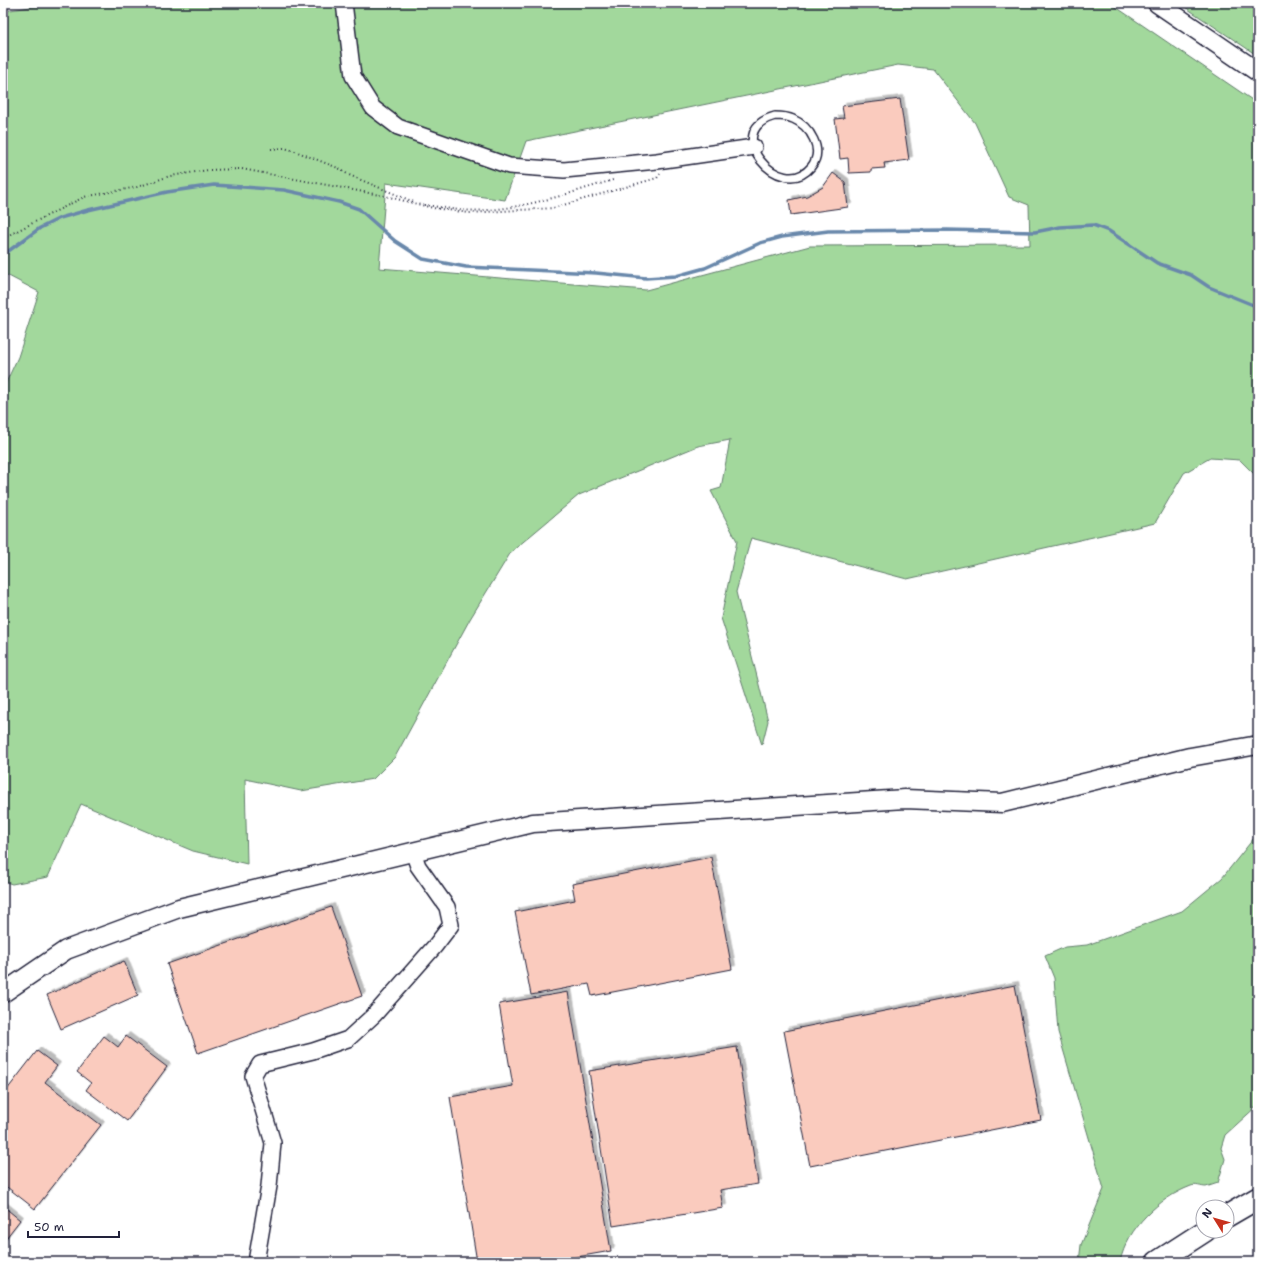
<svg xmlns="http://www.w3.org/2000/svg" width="1261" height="1265" viewBox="0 0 1261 1265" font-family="'Shantell Sans',sans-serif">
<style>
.green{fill:#a2d89c;stroke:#627d6c;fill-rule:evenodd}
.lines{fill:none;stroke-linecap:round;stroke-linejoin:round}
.stream{stroke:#6988ab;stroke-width:3.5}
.building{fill:#facbbe;stroke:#22223b;filter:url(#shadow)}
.service-casing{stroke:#22223b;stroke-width:10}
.minor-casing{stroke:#22223b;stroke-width:18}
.tertiary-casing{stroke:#22223b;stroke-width:21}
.secondary-casing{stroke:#22223b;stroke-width:24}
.path{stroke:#22223b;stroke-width:2;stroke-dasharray:1 3;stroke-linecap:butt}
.service{stroke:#fff;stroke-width:7}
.minor{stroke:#fff;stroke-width:15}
.tertiary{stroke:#fff;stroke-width:18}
.secondary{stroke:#fff;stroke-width:21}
</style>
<defs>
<filter id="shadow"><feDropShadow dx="3.5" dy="-3.5" stdDeviation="0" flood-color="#0004"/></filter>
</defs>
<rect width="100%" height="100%" fill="#fff"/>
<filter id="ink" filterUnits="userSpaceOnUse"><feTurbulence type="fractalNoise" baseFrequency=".025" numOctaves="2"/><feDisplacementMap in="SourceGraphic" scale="8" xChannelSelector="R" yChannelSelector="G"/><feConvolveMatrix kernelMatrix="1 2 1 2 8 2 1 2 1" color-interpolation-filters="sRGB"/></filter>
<g filter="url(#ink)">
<g class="green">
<path d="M59 3H1110L1258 104V478L1240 460 1210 458 1184 473 1155 523 907 579 751 538 736 592 768 721 762 745 721 618 737 541 711 491 721 488 730 440 698 446 579 495 511 552 470 619 395 757 373 779 301 791 245 779 247 864 193 851 81 804 48 877 12 884 3 881V389L18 357 39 292 3 273V11ZM898 65 933 69 975 123 1009 197 1029 205 1030 245 810 246 646 290 379 268 386 183 505 200 526 141Z"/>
<polygon points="1179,3 1258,3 1258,56"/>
<path d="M1258 833V1105L1225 1135 1221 1148 1225 1159 1218 1183C1214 1184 1210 1186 1206 1187 1201 1187 1196 1184 1191 1186 1159 1198 1127 1228 1120 1262H1079L1081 1245 1104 1189 1058 1032 1054 978 1045 956 1065 947 1087 945 1182 911 1222 878Z"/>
</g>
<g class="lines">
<polyline class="stream" points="3,255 40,228 60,218 88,210 167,192 214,185 284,190 339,202 359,209 395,241 423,259 466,267 596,273 646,278 676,276 705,268 760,243 782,237 828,231 947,230 1035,232 1060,227 1093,225 1109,231 1157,263 1191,275 1209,287 1258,307"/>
</g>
<g class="building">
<polygon points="900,99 909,160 884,163 885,168 871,169 871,172 849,173 848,158 840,159 835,119 844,118 842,106"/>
<polygon points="833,173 845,182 848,207 791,215 789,200 807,196 816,191 823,187"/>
<polygon points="711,857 732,969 592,996 589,984 531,995 515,912 575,900 572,884"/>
<polygon points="331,907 362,996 198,1053 167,964"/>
<polygon points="124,961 138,995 61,1029 47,995"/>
<polygon points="1015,985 1041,1120 810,1166 784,1031"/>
<polygon points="568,992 611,1251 548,1262 477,1262 450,1097 513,1086 499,1004"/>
<polygon points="104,1036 118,1047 126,1036 167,1067 127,1121 86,1090 91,1083 77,1072"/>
<polygon points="737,1047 758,1184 720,1190 723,1208 613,1226 589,1071"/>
<polygon points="37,1051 57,1066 45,1082 101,1125 35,1209 3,1184 3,1095"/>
<polygon points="3,1206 20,1220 3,1242"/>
</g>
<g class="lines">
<defs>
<path id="service" d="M775 116C782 116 787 116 793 119 810 126 825 150 811 167 781 203 719 131 775 116Z"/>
<g id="minor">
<polyline points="344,3 353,76 373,108 398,127 509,166 564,170 657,161 754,147"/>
<polyline points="256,1262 269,1186 273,1143 253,1076 260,1064 313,1051 348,1039 374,1015 435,946 451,925 447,907 418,866 413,852"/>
</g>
<g id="tertiary">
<polyline points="1157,3 1258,72"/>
<polyline points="3,993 66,950 179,908 533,823 905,799 1002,803 1190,757 1258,745"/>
</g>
<g id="secondary">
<polyline points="1227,1216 1258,1198"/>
<polyline points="1157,1262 1205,1231"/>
</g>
</defs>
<use href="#service" class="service-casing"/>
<use href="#minor" class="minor-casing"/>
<use href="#tertiary" class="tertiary-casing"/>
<use href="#secondary" class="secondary-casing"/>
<g class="path">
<polyline points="271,149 284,148 295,151 338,168 349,175 414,202"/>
<path d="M424 205C436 206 448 209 460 210 510 214 567 194 613 180"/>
<polyline points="3,238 84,197 137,187 170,176 208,170 242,169 385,196 433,208 469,213 553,208 657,178 660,174"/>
</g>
<use href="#service" class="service"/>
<use href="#minor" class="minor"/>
<use href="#tertiary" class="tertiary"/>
<use href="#secondary" class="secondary"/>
</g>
</g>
<rect width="1261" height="1265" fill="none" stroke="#fff" stroke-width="16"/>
<rect x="8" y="8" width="1245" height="1249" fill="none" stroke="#22223b" stroke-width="1.5" filter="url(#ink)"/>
<g transform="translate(1215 1219) rotate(307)"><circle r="19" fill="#ffffff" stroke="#a7a7b1"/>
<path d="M0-3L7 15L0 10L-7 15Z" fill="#c8321e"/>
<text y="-6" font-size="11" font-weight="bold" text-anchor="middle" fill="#22223b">N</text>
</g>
<path d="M28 1231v6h91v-6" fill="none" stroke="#22223b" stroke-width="2"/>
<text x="34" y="1231" font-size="12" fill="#22223b" stroke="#ffffff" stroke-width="3" paint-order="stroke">50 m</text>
</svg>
